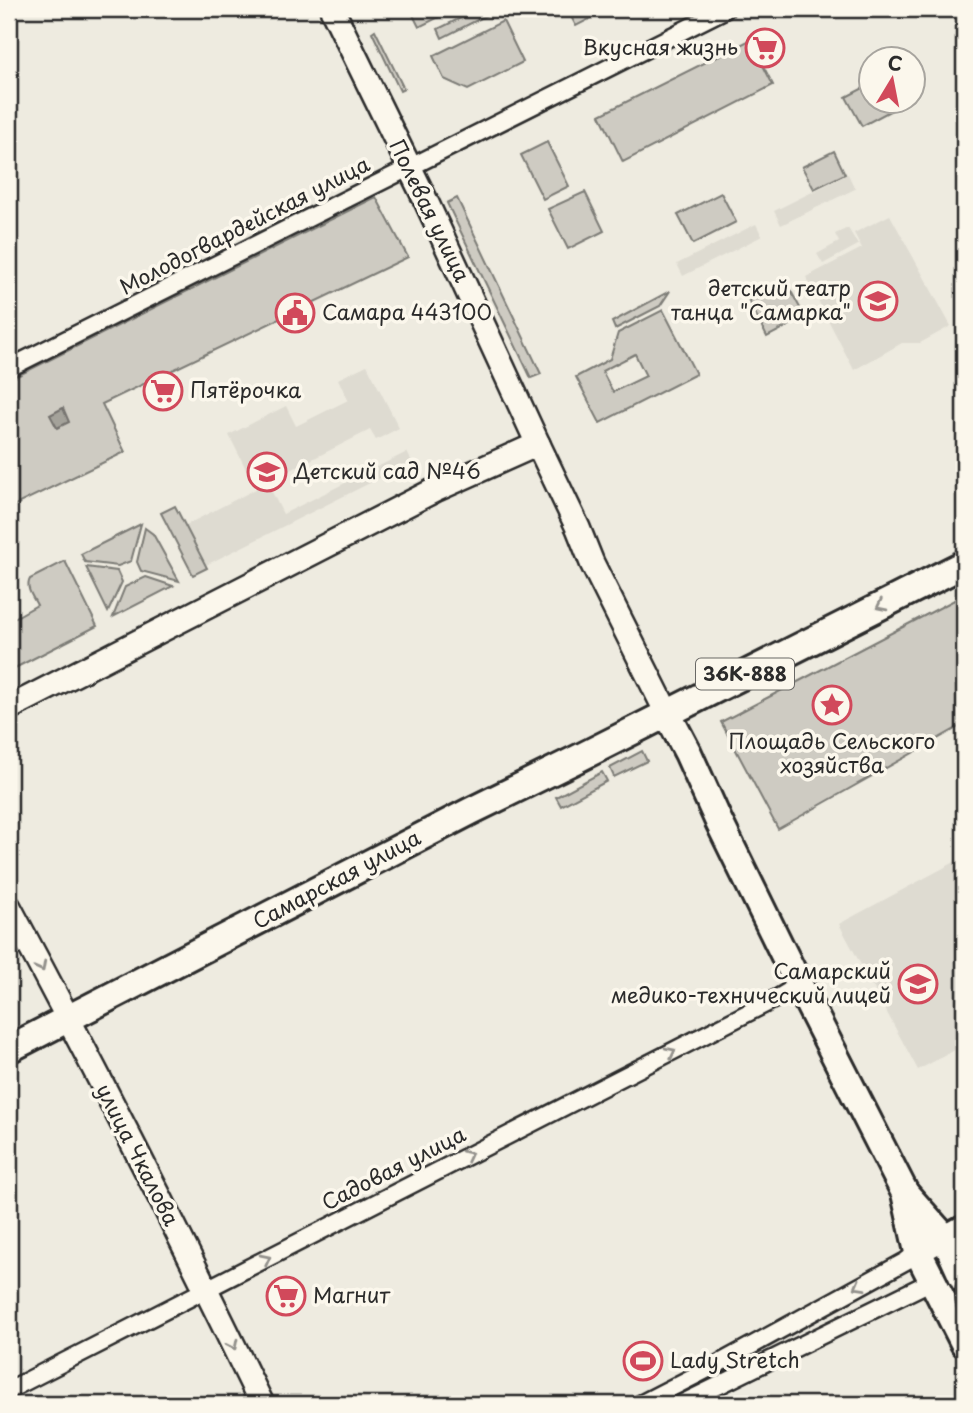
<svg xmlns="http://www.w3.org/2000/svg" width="973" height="1413" viewBox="0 0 973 1413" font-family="'Playpen Sans',sans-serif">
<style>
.built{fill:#dedbd1}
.green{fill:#cecbc2;stroke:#7c7b76;stroke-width:2;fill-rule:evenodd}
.water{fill:#a4a29a;stroke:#74726e;stroke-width:2}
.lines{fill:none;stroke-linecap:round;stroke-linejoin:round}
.street-casing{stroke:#2b2b2b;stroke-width:21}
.secondary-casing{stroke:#2b2b2b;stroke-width:28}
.primary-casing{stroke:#2b2b2b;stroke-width:32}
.street{stroke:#fbf7ec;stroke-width:16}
.secondary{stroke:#fbf7ec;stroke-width:23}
.primary{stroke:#fbf7ec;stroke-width:26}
.tram{stroke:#2b2b2b;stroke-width:2}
.oneway{stroke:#93918c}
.labels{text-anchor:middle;stroke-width:7;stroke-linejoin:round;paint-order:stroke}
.shield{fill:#fbf7ec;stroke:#696865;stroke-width:2}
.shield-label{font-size:19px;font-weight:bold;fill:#2b2b2b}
.poi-label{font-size:21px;fill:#2b2b2b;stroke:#fbf7ec;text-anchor:start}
.street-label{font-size:21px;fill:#2b2b2b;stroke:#fbf7ec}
</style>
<rect width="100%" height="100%" fill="#eeebe0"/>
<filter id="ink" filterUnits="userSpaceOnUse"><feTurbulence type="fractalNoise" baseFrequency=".0143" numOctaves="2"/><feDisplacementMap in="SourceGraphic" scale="14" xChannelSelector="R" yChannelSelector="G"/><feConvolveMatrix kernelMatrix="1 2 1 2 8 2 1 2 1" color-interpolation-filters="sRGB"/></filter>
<g filter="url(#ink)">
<g class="built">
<polygon points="848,174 855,189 781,225 774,211"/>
<polygon points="890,215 951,326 920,343 902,343 854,370 806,277 862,248 854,233"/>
<polygon points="756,224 762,236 683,276 677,264"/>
<polygon points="848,228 858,245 823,264 817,254 839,242 835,234"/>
<polygon points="367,365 399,428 376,440 370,430 267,482 283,514 407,452 412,462 204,566 184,526 256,489 229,435 286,406 296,426 348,400 338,379"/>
<polygon points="964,857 964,1045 918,1070 839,924"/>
</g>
<g class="green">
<polygon points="410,9 455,9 419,27"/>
<polygon points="479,9 486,9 489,14 442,38 438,29"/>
<polygon points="567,9 606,9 607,10 576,26"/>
<polygon points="503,21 523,62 468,90 444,79 433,56"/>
<polygon points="375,30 404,89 400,91 372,32"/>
<polygon points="750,40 773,85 623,162 600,115"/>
<polygon points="871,84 872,102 902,102 903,104 862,126 846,97"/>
<polygon points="547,142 569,186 543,199 521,155"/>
<polygon points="834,151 845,174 814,189 802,167"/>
<polygon points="585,192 604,231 568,249 548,209"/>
<polygon points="721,193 736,222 693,244 678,215"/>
<polygon points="376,197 408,257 102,404 125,452 9,508 9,380"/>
<polygon points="457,198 541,374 531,378 447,203"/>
<polygon points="786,282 805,317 767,337 749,301"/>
<polygon points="670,291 660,306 615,329 612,322"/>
<path d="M663 310 696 374 600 423 576 377 610 359 618 333ZM635 354 646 376 613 392 602 371Z"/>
<polygon points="175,506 207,568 193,575 161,513"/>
<polygon points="141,524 131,561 118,566 85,562 81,554"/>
<polygon points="145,528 153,534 179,581 141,571 137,562"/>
<path d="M65 561 97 626 9 671V621L37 605C33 597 25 588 30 579Z"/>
<polygon points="86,567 117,571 122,582 108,612"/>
<polygon points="146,577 173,586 113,617 125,587"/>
<polygon points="964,595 964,724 778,829 721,722"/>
<polygon points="642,751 647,761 614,777 610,768"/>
<polygon points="602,772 607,781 561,806 556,797"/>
</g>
<polygon class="water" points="63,408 69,422 57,428 50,415"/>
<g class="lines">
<defs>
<g id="street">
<polyline points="9,368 726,9"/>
<polyline points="9,1390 779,997 799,985"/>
<polyline points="640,1404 716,1365 906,1261 918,1252"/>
<polyline points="681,1404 932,1281"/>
</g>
<g id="secondary">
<polyline points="332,9 425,199 538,444 578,528 592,563 667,713"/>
<polyline points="9,708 435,490 538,444"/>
<path d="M9 907C97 1071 181 1237 262 1404"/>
<polyline points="918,1252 964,1227"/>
</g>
<g id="primary">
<polyline points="667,713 688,753 719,822 799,985 905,1193 918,1252 964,1343"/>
<polyline points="9,1049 471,811 579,758 964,564"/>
<polyline points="906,1194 945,1238 964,1280"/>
</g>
</defs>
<use href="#street" class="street-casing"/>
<use href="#secondary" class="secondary-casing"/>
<use href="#primary" class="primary-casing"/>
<use href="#street" class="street"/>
<use href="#secondary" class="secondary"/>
<use href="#primary" class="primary"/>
<path class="tram" d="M964 1257C954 1285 950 1299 964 1327"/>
</g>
<defs><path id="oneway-chevron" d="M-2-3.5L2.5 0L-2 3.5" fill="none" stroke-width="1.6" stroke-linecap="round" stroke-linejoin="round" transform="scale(1.75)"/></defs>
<g class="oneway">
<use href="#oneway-chevron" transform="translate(881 606) rotate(153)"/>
<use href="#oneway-chevron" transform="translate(41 967) rotate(62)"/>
<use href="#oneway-chevron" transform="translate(671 1052) rotate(-27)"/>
<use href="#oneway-chevron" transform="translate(468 1155) rotate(-27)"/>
<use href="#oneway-chevron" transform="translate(266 1259) rotate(-27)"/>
<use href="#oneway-chevron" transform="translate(859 1286) rotate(151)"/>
<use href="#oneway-chevron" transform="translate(233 1345) rotate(64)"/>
</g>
</g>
<defs>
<symbol id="supermarket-ring" viewBox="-11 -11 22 22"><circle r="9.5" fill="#fbf7ec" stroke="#d1495b" stroke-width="1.5"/><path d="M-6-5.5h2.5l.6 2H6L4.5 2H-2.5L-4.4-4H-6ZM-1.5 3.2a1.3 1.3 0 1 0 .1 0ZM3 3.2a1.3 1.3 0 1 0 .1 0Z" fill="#d1495b"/></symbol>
<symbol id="school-ring" viewBox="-11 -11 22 22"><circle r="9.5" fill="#fbf7ec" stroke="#d1495b" stroke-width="1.5"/><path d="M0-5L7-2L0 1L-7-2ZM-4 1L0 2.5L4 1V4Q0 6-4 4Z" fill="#d1495b"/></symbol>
<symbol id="civic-ring" viewBox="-11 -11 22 22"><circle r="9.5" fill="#fbf7ec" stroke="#d1495b" stroke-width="1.5"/><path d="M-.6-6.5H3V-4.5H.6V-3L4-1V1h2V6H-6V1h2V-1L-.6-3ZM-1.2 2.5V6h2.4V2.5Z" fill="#d1495b"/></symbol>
<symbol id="sight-ring" viewBox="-11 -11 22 22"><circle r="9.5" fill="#fbf7ec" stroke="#d1495b" stroke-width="1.5"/><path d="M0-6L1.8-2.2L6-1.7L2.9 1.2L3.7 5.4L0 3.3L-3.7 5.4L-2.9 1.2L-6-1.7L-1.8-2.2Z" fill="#d1495b"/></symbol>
<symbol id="stadium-ring" viewBox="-11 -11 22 22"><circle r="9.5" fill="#fbf7ec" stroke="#d1495b" stroke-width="1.5"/><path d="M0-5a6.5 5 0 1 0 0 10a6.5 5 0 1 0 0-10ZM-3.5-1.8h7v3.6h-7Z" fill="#d1495b"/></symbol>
</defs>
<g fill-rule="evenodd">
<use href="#supermarket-ring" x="743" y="26" width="44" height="44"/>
<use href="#school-ring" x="856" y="279" width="44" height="44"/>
<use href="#civic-ring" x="273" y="291" width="44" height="44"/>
<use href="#supermarket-ring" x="141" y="369" width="44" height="44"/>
<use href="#school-ring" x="245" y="450" width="44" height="44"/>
<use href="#sight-ring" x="810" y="683" width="44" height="44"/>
<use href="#school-ring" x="896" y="962" width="44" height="44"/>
<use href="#supermarket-ring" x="264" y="1274" width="44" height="44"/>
<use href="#stadium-ring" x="621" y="1339" width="44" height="44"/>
</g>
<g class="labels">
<rect class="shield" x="696" y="658.5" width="98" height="31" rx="5"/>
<g class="shield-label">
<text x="745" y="681">36К-888</text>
</g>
<g class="poi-label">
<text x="738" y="55" text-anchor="end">Вкусная жизнь</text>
<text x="851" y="296" text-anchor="end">детский театр<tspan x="851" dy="24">танца "Самарка"</tspan></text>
<text x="322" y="320">Самара 443100</text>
<text x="190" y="398">Пятёрочка</text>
<text x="294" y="479">Детский сад №46</text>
<text x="832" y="749" text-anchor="middle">Площадь Сельского<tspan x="832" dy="24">хозяйства</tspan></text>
<text x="891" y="979" text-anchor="end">Самарский<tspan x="891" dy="24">медико-технический лицей</tspan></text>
<text x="313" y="1303">Магнит</text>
<text x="670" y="1368">Lady Stretch</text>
</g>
<g class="street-label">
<text transform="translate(429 211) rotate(64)" y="7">Полевая улица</text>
<text transform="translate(245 226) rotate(-27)" y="7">Молодогвардейская улица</text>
<text transform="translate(337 880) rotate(-28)" y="7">Самарская улица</text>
<text transform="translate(137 1155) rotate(63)" y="7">улица Чкалова</text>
<text transform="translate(394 1169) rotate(-27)" y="7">Садовая улица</text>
</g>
</g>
<rect width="973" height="1413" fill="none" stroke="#fbf7ec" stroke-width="35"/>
<rect x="18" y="18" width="938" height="1378" fill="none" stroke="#2b2b2b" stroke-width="2.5" filter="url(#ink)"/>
<g transform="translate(892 80) rotate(10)"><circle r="33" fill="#fbf7ec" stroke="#a8a59f" stroke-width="2"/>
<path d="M0-5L12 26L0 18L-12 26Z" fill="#d1495b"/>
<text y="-10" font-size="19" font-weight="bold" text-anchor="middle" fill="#2b2b2b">С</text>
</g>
</svg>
